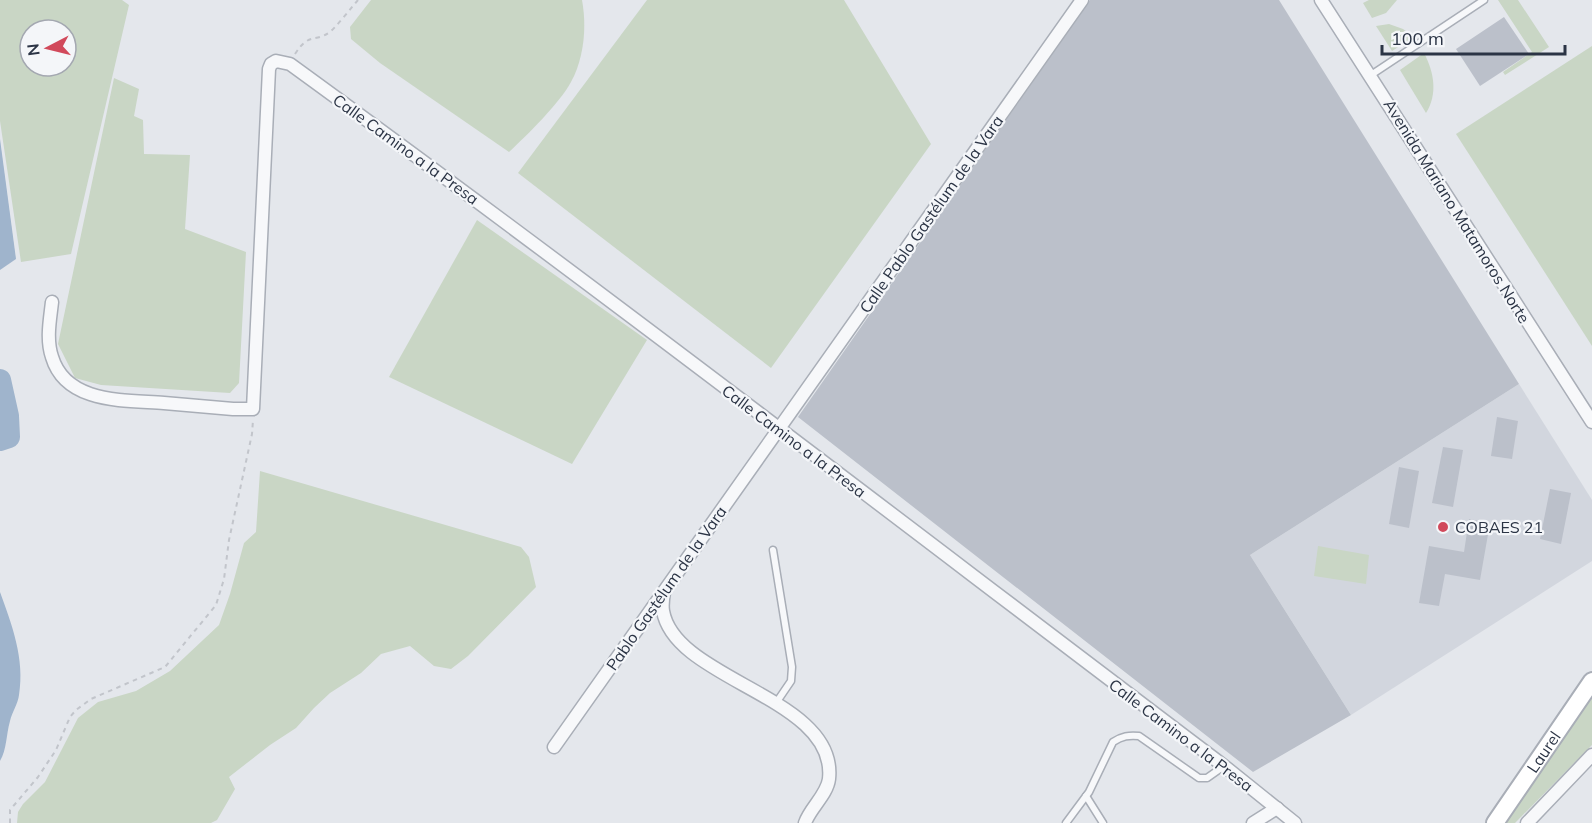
<svg xmlns="http://www.w3.org/2000/svg" width="1592" height="823" viewBox="0 0 1592 823" font-family="Mulish,sans-serif">
<style>
.built{fill:#d2d6de}
.green{fill:#c9d6c5;fill-rule:evenodd}
.water{fill:#9fb4cc}
.lines{fill:none;stroke-linecap:round;stroke-linejoin:round}
.river{stroke:#9fb4cc;stroke-width:22}
.building{fill:#bbc0ca}
.lane-casing{stroke:#a9aeb7;stroke-width:9}
.street-casing{stroke:#a9aeb7;stroke-width:15}
.secondary-casing{stroke:#a9aeb7;stroke-width:20}
.path{stroke:#c2c5cb;stroke-width:2;stroke-dasharray:4.5 4.5;stroke-linecap:butt}
.lane{stroke:#f7f8fa;stroke-width:6}
.street{stroke:#f7f8fa;stroke-width:12}
.secondary{stroke:#fff;stroke-width:16}
.poi-dot{fill:#d1495b;stroke:#f4f6f9;stroke-width:2}
.labels{text-anchor:middle;stroke-width:4.5;stroke-linejoin:round;paint-order:stroke}
.street-label{font-size:16px;fill:#2b3445;stroke:#f4f6f9}
.poi-label{font-size:16px;fill:#2b3445;stroke:#f4f6f9;text-anchor:start}
</style>
<rect width="100%" height="100%" fill="#e4e7ec"/>
<polygon class="built" points="1519,384 1592,500 1592,561 1351,715 1250,555"/>
<g class="green">
<path d="M0 0H122L129 5 71 254 21 262 0 121ZM30 30H66V66H30Z"/>
<path d="M371 0H582C587 27 584 58 571 82 559 104 527 135 509 152L380 63 351 39 350 27Z"/>
<polygon points="647,0 844,0 931,144 771,368 518,173"/>
<polygon points="1369,0 1397,0 1386,13 1372,18 1363,3"/>
<polygon points="1498,0 1518,0 1549,47 1505,75 1503,72 1532,52"/>
<polygon points="1389,24 1403,29 1414,37 1392,51 1376,26"/>
<polygon points="1592,46 1592,346 1456,134"/>
<path d="M1424 53C1434 72 1438 94 1426 113L1400 70Z"/>
<polygon points="114,78 139,89 134,116 143,120 144,154 190,155 185,229 246,252 239,383 230,393 101,385 75,378 58,344"/>
<polygon points="477,220 647,340 572,464 389,377"/>
<polygon points="260,471 521,547 529,557 536,587 468,656 451,669 434,666 410,646 381,654 361,673 330,693 314,708 296,728 270,745 229,777 235,789 217,820 211,823 17,823 18,812 23,804 45,782 78,718 98,702 136,691 170,671 219,625 230,594 244,543 256,532"/>
<polygon points="1318,546 1369,555 1366,584 1314,576"/>
<polygon points="1592,698 1592,745 1515,823 1502,823"/>
</g>
<g class="water">
<polygon points="0,139 16,259 0,270"/>
<path d="M0 592C12 625 25 659 19 695 18 704 12 712 10 721 6 735 7 749 0 761Z"/>
</g>
<g class="lines">
<polyline class="river" points="0,380 8,416 9,437 0,440"/>
</g>
<g class="building">
<polygon points="1090,0 1279,0 1519,384 1250,555 1351,715 1253,772 798,417"/>
<polygon points="1504,17 1529,54 1480,86 1456,49"/>
<polygon points="1497,417 1518,421 1512,459 1491,456"/>
<polygon points="1443,447 1463,450 1453,507 1432,503"/>
<polygon points="1399,467 1419,471 1409,528 1389,524"/>
<polygon points="1550,489 1571,493 1561,544 1540,539"/>
<polygon points="1469,519 1490,523 1480,580 1445,574 1439,606 1419,603 1429,546 1464,552"/>
</g>
<g class="lines">
<defs>
<g id="lane">
<polyline points="1371,75 1484,0"/>
<polyline points="773,550 792,667 791,681 776,703"/>
<polyline points="1086,796 1103,823"/>
<path d="M1066 823 1089 792 1113 742C1122 736 1129 735 1139 736L1199 778H1207L1224 766"/>
</g>
<g id="street">
<polyline points="1321,0 1592,422"/>
<path d="M52 302C50 320 46 339 52 357 66 404 125 400 164 403 187 405 210 407 233 409H253L269 69 271 64 276 61 290 64C605 293 913 531 1224 766L1295 823"/>
<path d="M664 592C663 598 662 605 663 611 675 681 838 697 829 779 827 795 810 808 805 823"/>
<polyline points="554,747 1082,0"/>
<polyline points="1253,823 1277,808"/>
<polyline points="1527,823 1592,755"/>
</g>
<g id="secondary">
<path id="s1" d="M1495 823 1592 681"/>
</g>
</defs>
<use href="#lane" class="lane-casing"/>
<use href="#street" class="street-casing"/>
<use href="#secondary" class="secondary-casing"/>
<g class="path">
<path d="M295 54C309 32 314 43 330 32 337 26 351 8 358 0"/>
<polyline points="10,823 10,810 38,777 56,750 70,717 76,710 91,699 165,667 216,605 224,579 229,540 252,434 253,420"/>
</g>
<use href="#lane" class="lane"/>
<use href="#street" class="street"/>
<use href="#secondary" class="secondary"/>
</g>
<circle class="poi-dot" cx="1443" cy="527" r="6"/>
<g class="labels">
<g class="street-label">
<text transform="translate(406 149) rotate(36)" y="6">Calle Camino a la Presa</text>
<text transform="translate(1457 211) rotate(58)" y="6">Avenida Mariano Matamoros Norte</text>
<text transform="translate(931 214) rotate(-55)" y="6">Calle Pablo Gastélum de la Vara</text>
<text transform="translate(794 441) rotate(37)" y="6">Calle Camino a la Presa</text>
<text transform="translate(666 588) rotate(-55)" y="6">Pablo Gastélum de la Vara</text>
<text transform="translate(1181 735) rotate(37)" y="6">Calle Camino a la Presa</text>
<text dy="6" stroke="none"><textPath href="#s1" startOffset="86">Laurel</textPath></text>
</g>
<g class="poi-label">
<text x="1455" y="533">COBAES 21</text>
</g>
</g>
<g transform="translate(48 48) rotate(263)"><circle r="28" fill="#f4f6f9" stroke="#a4a8b1" stroke-width="1.5"/>
<path d="M0-4.5L10 22L0 15L-10 22Z" fill="#d1495b"/>
<text y="-9" font-size="16" font-weight="bold" text-anchor="middle" fill="#2b3445">N</text>
</g>
<path d="M1382 45v9h183v-9" fill="none" stroke="#2b3445" stroke-width="3"/>
<text x="1391" y="45" font-size="18" fill="#2b3445" stroke="#f4f6f9" stroke-width="4.5" paint-order="stroke">100 m</text>
</svg>
